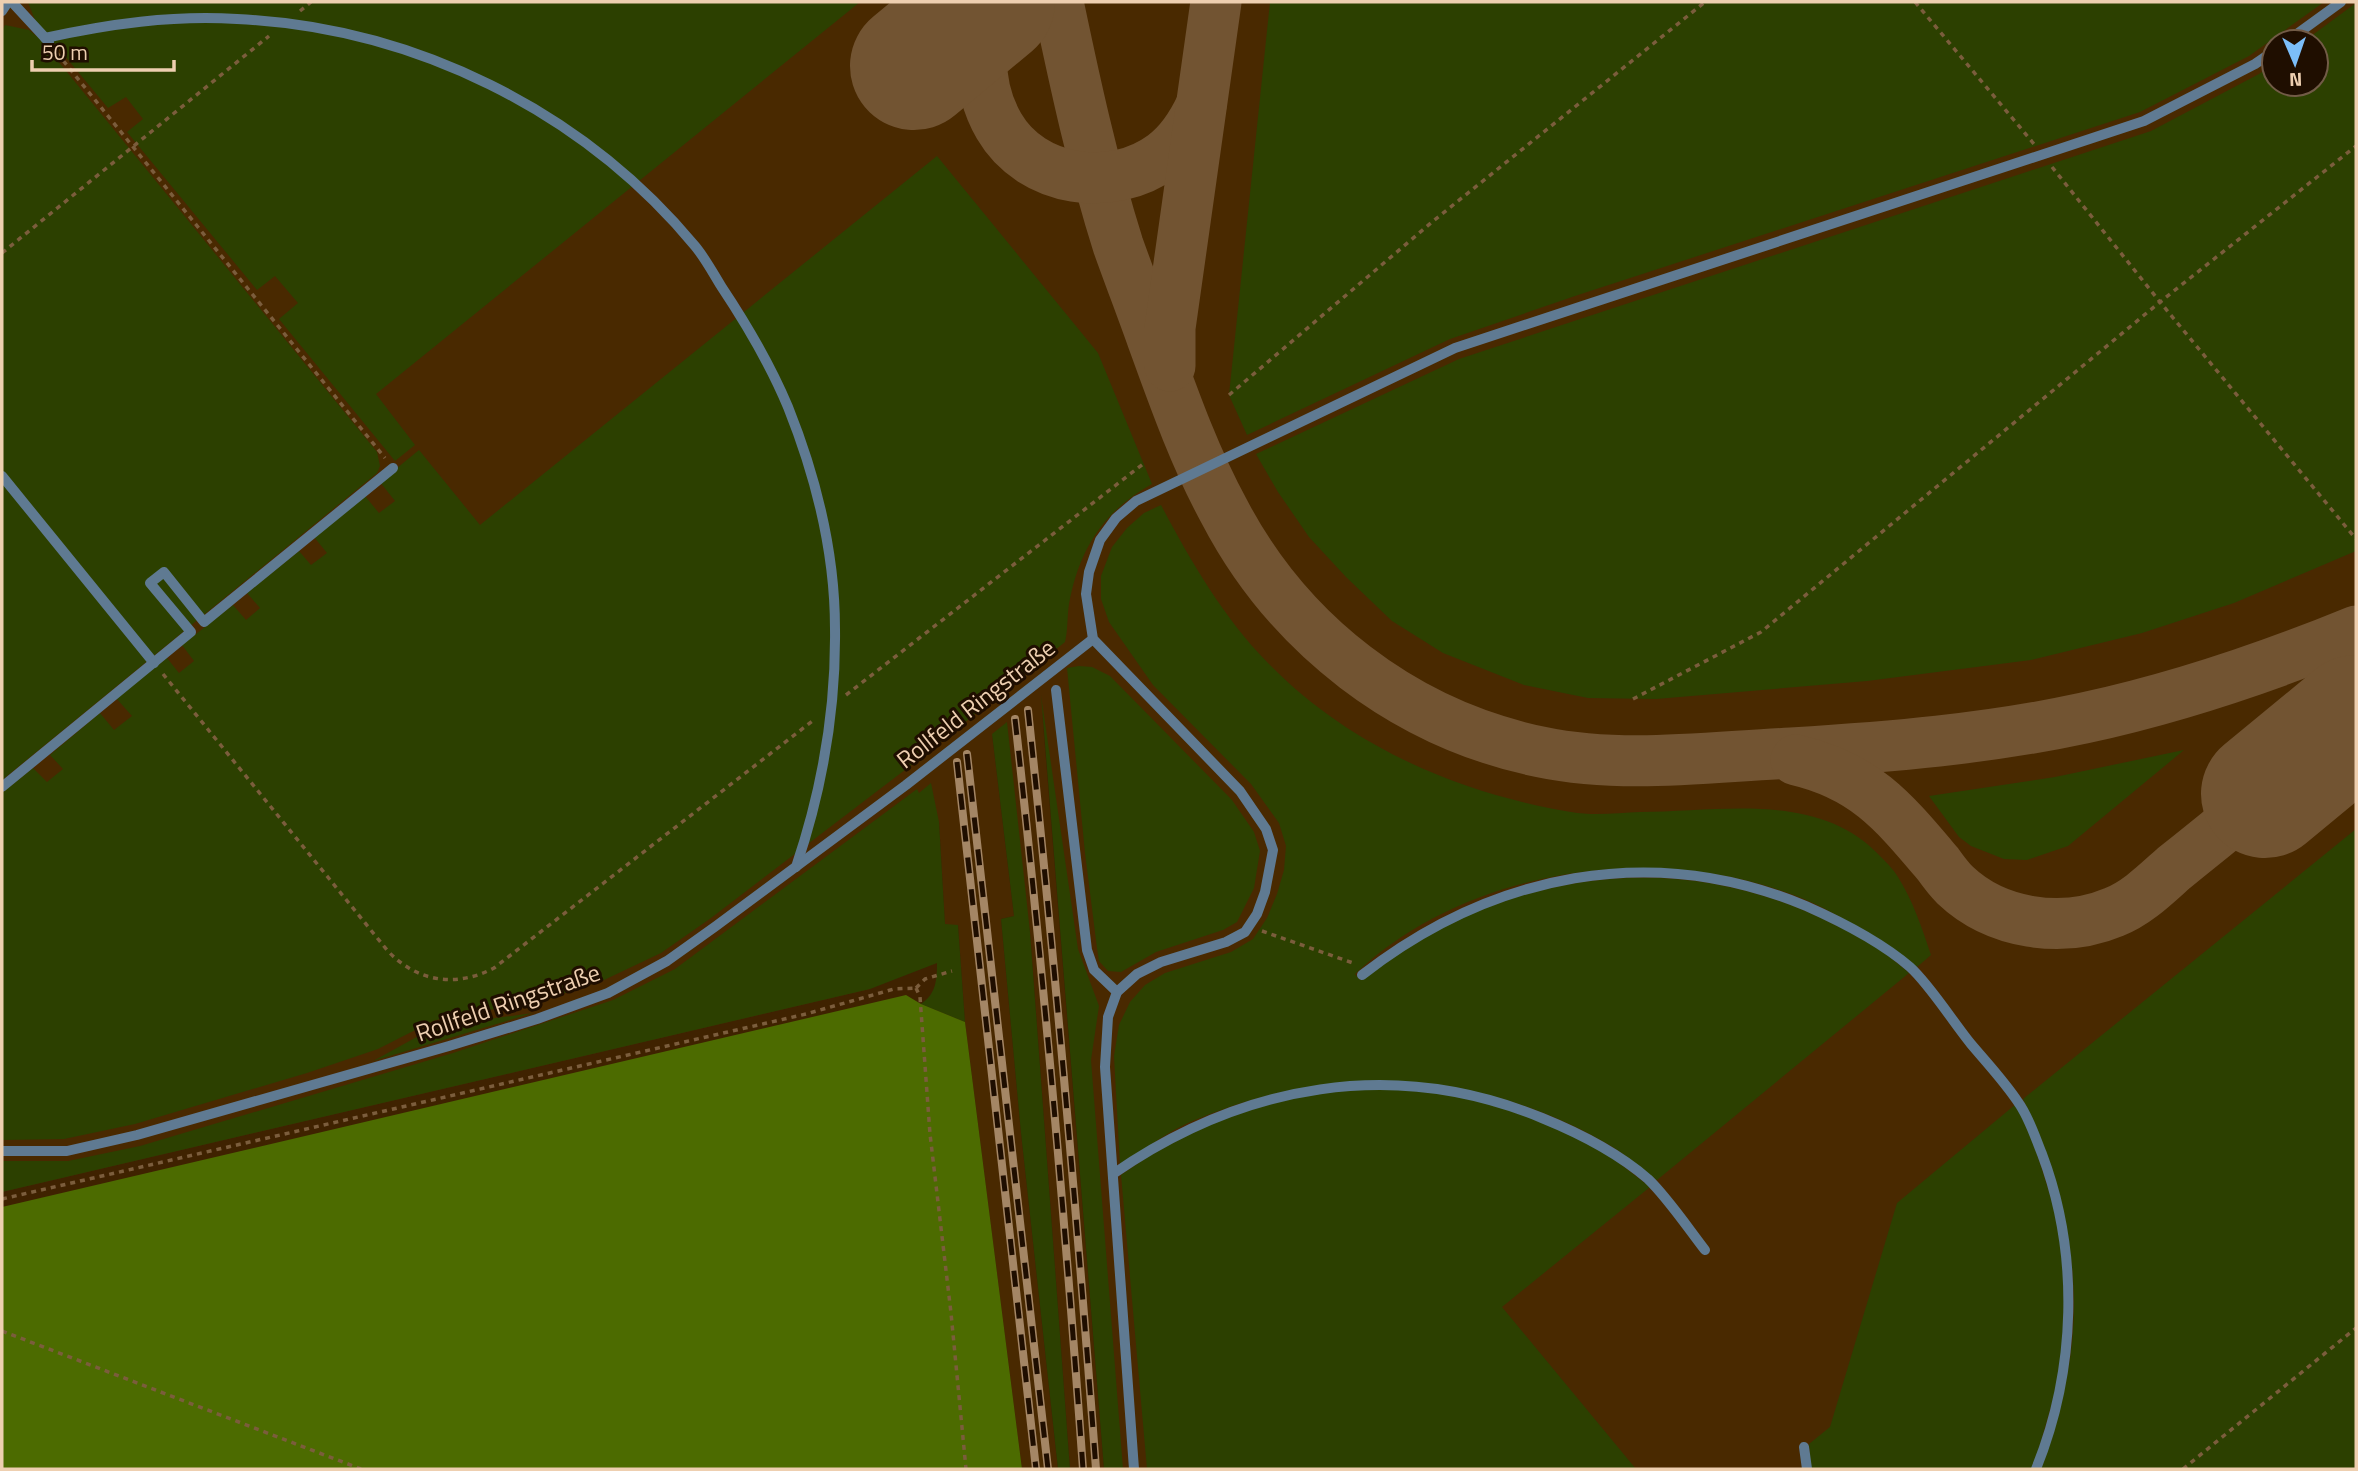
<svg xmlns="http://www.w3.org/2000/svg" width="2358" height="1471" viewBox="0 0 2358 1471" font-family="'Titillium Web',sans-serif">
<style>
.built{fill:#492900;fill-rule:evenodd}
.green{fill:#2c4000}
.forest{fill:#4c6b00}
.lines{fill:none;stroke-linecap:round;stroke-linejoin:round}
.taxiway{stroke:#725432;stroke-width:51}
.runway{stroke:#725432;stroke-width:128}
.path{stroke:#7b5d3c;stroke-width:3.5;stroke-dasharray:5 5;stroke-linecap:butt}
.lane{stroke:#5f7a92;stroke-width:10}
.rail-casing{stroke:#a48665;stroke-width:8}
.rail{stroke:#1f0e00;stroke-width:5;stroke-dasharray:16;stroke-linecap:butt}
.labels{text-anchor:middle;stroke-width:6;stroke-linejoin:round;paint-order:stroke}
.street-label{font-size:24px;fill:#eecfb0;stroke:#1f0e00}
</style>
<rect width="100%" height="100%" fill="#3f2200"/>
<path class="built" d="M2 2H2356V1469H1118L1042 712 1104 1469H1070L1030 932 992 734 1014 916 1001 919 1021 1133 1058 1469H1022L965 1022 958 925H945L939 822 870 989 2 1192ZM2274 42H2316V84H2274Z"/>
<g class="green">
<polygon points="28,2 860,2 376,394 415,445 395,461 279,319 298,303 275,276 257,290 127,132 143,119 126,97 108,108 35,20"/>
<polygon points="1270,2 2324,2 2249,56 2140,112 1578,295 1450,339 1247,435 1229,395"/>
<polygon points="2356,3 2356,551 2234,603 2142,633 2031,660 1867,681 1656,699 1588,698 1524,685 1443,653 1392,621 1346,577 1309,537 1278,492 1256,454 1459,359 2151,131 2259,74 2274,63 2274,84 2316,84 2316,42 2303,42"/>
<polygon points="5,25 29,30 40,39 377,452 380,466 377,473 2,780 2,31"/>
<path d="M937 156 1098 353 1152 484C1103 511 1079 550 1069 604 1067 617 1068 630 1065 642L914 763 711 918 661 953 604 980 535 1003 450 1016 433 1021 378 1049 307 1073 135 1124 64 1139 2 1140V793L33 768 47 782 63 769 50 755 100 713 114 730 132 716 116 698 167 658 179 673 194 661 182 645 233 605 246 620 260 608 247 593 299 551 311 565 327 553 314 537 365 496 379 513 395 501 380 482 419 450 480 525Z"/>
<path d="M1161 505C1190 560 1223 617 1267 662 1348 746 1458 793 1571 812 1593 816 1618 813 1640 812 1721 812 1819 790 1881 857 1887 863 1894 870 1898 877 1913 901 1922 928 1931 955L1917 967C1883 945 1850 920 1813 903 1670 839 1470 864 1355 974L1360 980C1379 966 1397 952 1416 939 1431 930 1449 924 1464 917 1585 863 1715 864 1833 924 1847 931 1863 937 1875 946 1887 954 1898 964 1909 973L1657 1180C1640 1168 1624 1153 1606 1143 1492 1077 1357 1064 1232 1106 1213 1113 1192 1120 1174 1130 1155 1141 1138 1153 1120 1165L1114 1056 1119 1025 1130 1002 1145 985 1165 973 1231 952 1253 939 1267 918 1277 894 1284 870 1286 846 1279 823 1251 784 1153 685 1109 622 1101 599V576L1112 547 1127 528 1144 513Z"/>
<polygon points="1079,666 1092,667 1110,676 1232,800 1254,832 1260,851 1254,888 1237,922 1223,930 1156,952 1121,972 1108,971 1099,961 1097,948 1085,853 1067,668"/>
<polygon points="1041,695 1078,949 1099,1006 1091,1060 1123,1469 1104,1469"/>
<polygon points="1007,722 1030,932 1070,1469 1058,1469 1021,1133 1001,919 1014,916 992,734"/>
<polygon points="2184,750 2068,846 2027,860 2004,859 1971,846 1959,837 1929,796 2055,777"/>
<path d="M931 783 939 822 945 924 958 925 965 1022 921 1004C936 994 937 980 937 963L870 989 2 1192V1161H68L140 1146 453 1053 613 1000 675 969 917 789 919 793Z"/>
<path d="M2356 829V1469H2040C2049 1438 2061 1407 2067 1376 2086 1282 2064 1183 2023 1099Z"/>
<polygon points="533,1013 373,1061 424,1033 452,1024"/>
<polygon points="1365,1088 1428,1091 1498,1104 1550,1122 1602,1150 1650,1187 1502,1307 1636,1469 1147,1469 1121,1175 1149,1156 1215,1120 1308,1093"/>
<polygon points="2016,1104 2031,1135 2058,1220 2066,1291 2060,1375 2033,1469 1811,1469 1809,1444 1830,1427 1897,1203"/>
</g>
<polygon class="forest" points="906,995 921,1004 965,1022 1022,1469 2,1469 2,1207"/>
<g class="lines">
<g class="taxiway">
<path d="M1058 2C1075 83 1093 166 1118 245 1129 276 1141 307 1152 338 1173 396 1194 456 1224 511 1288 634 1404 724 1541 752 1622 769 1708 757 1791 753 1889 747 1987 739 2084 718 2177 698 2268 667 2356 631"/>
<path d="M989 3C978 44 977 88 999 126 1032 183 1113 193 1163 156 1181 143 1192 125 1201 106"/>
<polyline points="1170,366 1170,328 1216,2"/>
<path d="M1796 760C1865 776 1894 812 1938 864 1943 871 1949 879 1955 885 1996 924 2062 934 2114 912 2137 903 2156 884 2174 868 2204 844 2235 819 2265 794"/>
</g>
<g class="runway">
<polyline points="914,66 991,2"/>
<polyline points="2265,794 2356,719"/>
</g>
<g class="path">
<polyline points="1915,2 2034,144"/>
<polyline points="300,11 311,2"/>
<polyline points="57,53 385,458"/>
<polyline points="2052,167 2160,302 2356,539"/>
<polyline points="2,253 269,36"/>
<polyline points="1229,395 1432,222 1705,2"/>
<path d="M163 674 387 950C416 982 456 988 494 968L815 719"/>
<polyline points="846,695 1143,464"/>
<polyline points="1633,699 1761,632 2160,302 2356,146"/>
<polyline points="1262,931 1353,963"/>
<polyline points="916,988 920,997 930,1134 951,1313 966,1469"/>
<polyline points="916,988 925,979 952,971"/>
<polyline points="2,1199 806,1014 894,989 916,988"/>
<polyline points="2,1331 361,1469"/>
<polyline points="2183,1469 2356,1328"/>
</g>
<g class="lane">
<polyline points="12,2 49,42"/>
<polyline points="2,11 8,2"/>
<path d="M45 38C109 24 172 15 237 19 413 27 582 110 695 246 705 258 713 273 721 286 747 325 770 364 788 407 816 477 835 553 835 629 836 710 822 790 796 867"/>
<polyline points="2286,42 2341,2"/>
<polyline points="2,476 154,663"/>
<polyline points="1056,690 1087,950 1094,970 1117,992"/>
<polyline points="2,787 191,632 150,583 164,572 204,622 393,468"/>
<path d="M1362 975C1492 874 1651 841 1806 906 1842 922 1880 941 1910 967 1930 985 1953 1022 1971 1044 1987 1063 2004 1081 2018 1102 2029 1117 2035 1137 2042 1154 2080 1255 2076 1370 2036 1469"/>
<polyline points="2,1151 67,1151 137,1135 449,1046 537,1019 608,993 667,961 716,926 906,785 1093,639"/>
<path d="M1113 1174C1243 1084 1393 1057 1542 1118 1579 1133 1618 1153 1648 1179 1667 1197 1688 1228 1705 1250"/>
<polyline points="1804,1447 1807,1469"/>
<polyline points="1134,1469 1105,1067 1108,1017 1117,992 1137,974 1161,962 1226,942 1245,932 1257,914 1265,892 1273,850 1266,829 1240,791 1093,639 1086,594 1089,572 1100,540 1116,518 1136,501 1455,348 2144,121 2255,64 2274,51"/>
</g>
<defs>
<g id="rail">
<path d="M1028 710C1055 963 1077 1216 1096 1469"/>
<path d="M1015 719C1043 968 1065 1219 1083 1469"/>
<polyline points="967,754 1048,1469"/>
<polyline points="957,762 1036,1469"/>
</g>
</defs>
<use href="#rail" class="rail-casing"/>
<use href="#rail" class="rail"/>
</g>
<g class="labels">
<g class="street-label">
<text transform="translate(976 704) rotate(-38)" y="8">Rollfeld Ringstraße</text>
<text transform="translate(508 1003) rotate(-19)" y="8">Rollfeld Ringstraße</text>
</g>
</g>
<rect width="2358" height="1471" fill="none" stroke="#eecfb0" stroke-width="7"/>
<g transform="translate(2295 63) rotate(178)"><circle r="33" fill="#1f0e00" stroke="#725b46" stroke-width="2"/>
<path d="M0-5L12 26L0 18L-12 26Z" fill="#7cbef9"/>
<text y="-10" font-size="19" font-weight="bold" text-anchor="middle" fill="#eecfb0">N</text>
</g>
<path d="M32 60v10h142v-10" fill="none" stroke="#eecfb0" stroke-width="3.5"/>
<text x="42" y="60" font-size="21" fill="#eecfb0" stroke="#1f0e00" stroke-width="5" paint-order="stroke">50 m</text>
</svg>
